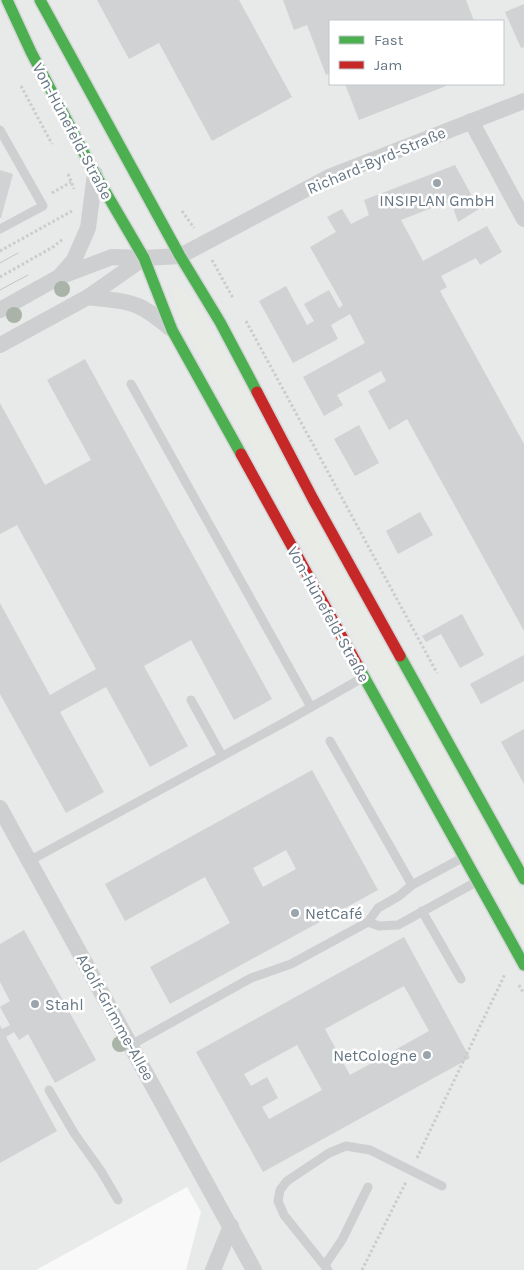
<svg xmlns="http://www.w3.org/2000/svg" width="524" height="1270" viewBox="0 0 524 1270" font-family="Karla,sans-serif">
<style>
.built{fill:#e8e9e9;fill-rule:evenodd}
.green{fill:#e8ebe6}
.building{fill:#d0d2d3;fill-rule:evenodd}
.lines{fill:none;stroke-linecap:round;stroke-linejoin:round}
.fast-casing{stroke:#d5d6d7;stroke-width:14}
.jam-casing{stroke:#d5d6d7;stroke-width:14}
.path{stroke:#cbcccd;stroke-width:3;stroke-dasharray:2.5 2.5;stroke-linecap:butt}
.lane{stroke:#cecfd0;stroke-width:9}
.street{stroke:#cecfd0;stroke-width:16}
.fast{stroke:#4caf50;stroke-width:11}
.jam{stroke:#c62828;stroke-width:11}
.tram{stroke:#c3c5c6;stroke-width:1}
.tree{fill:#a9b3a7}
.poi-dot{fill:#99a4ac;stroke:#fff;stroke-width:2}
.labels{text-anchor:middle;stroke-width:5;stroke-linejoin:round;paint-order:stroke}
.street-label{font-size:16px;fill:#657683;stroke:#fff}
.poi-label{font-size:16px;fill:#657683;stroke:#fff;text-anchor:start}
</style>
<rect width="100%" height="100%" fill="#f9f9f9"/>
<path class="built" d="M0 0H524V1270H186L201 1212 187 1187 36 1270H0ZM330 21H503V84H330Z"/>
<path class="green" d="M176 285 187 295 201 311 524 897V943L188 332C182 317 172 302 173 286Z"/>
<g class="building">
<polygon points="97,0 239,0 292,97 212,141 159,43 129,59"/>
<polygon points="283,0 466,0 474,21 330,21 330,73 326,75 307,25 294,30"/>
<polygon points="524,4 524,47 521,48 505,12"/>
<polygon points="345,84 451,84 359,120"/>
<polygon points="455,165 479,209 458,222 451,201 435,209 434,207 401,220 423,261 487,226 502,252 480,265 476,258 441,276 447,287 440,291 524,444 524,631 407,419 389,430 368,391 386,381 381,371 337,395 343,405 324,416 303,377 365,343 350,314 331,325 338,339 293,363 259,301 286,286 307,325 314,321 304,304 329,290 339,308 343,305 310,247 336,232 327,217 342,209 351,224 369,215 364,200"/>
<polygon points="0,170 13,174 1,218 0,218"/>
<polygon points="85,359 272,699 234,720 191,640 144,666 188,746 150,767 106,687 60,712 104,792 66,813 0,694 0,603 50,695 96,669 17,525 0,534 0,403 45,485 91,460 47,380"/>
<polygon points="359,425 379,463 355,476 334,439"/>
<polygon points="420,512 433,535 398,554 386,531"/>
<polygon points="462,614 484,655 460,668 441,634 426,642 422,636"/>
<polygon points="524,655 524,681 481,704 470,684"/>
<polygon points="524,729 524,784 501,742"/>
<path d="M312 770 378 890 170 1004 150 967 230 923 205 877 125 921 105 884ZM286 850 296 869 263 887 253 868Z"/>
<polygon points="24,930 96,1060 55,1083 28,1034 19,1040 14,1032 6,1037 57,1131 0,1163 0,1025 2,1029 10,1025 0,1007 10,1001 0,982 0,944"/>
<path d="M404 937 470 1058 263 1172 196 1052ZM404 986 429 1031 350 1075 325 1029ZM297 1045 322 1090 269 1119 262 1107 278 1098 267 1077 251 1086 244 1074Z"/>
</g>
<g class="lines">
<defs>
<g id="fast">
<polyline points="7,0 31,52 95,174 144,258 172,330 241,454"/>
<polyline points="40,0 180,256 220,322 257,392"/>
<polyline points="400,656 524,879"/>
<polyline points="358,666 524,965"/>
</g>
<g id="jam">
<polyline points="257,392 313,499 400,656"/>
<polyline points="241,454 358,666"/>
</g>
</defs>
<use href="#fast" class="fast-casing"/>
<use href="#jam" class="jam-casing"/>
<g class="path">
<polyline points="21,86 52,144"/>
<polyline points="68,174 74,189"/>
<polyline points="52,193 71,182"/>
<polyline points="182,211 194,228"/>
<polyline points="0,251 72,211"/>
<polyline points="212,260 233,298"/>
<polyline points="0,277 53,247 63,239"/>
<polyline points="246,321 437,673"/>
<polyline points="519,985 524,994"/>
<polyline points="417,1158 505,974"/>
<polyline points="362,1270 406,1182"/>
</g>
<g class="lane">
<polyline points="0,130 43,206 0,229"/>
<polyline points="131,384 311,707"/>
<polyline points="191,700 222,756"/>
<polyline points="330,741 412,885"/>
<polyline points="29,861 285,722 364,677"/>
<polyline points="422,911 461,979"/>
<polyline points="368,922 379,926 398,925 476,882"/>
<polyline points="131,1045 251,978 291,964 368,922 378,908 399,896 412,885 464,857"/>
<polyline points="49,1090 74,1133 101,1171 118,1200"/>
<polyline points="325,1265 342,1240 368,1187"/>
<polyline points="328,1270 284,1215 278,1201 280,1190 287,1181 329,1153 346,1146 370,1150 442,1186"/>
</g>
<g class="street">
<polyline points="471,121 524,219"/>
<polyline points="61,275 74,260 88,228 95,174"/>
<path d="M88 297C105 300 123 299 138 306 150 311 160 320 170 328"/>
<polyline points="0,310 59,277 112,257 144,258 180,256 329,177 524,101"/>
<polyline points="0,345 88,297 144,258"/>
<polyline points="0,808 254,1270"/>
<polyline points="213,1270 231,1226"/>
</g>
<use href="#fast" class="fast"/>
<use href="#jam" class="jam"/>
<g class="tram">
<polyline points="0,263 18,253"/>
<polyline points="0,290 28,275"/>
</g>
</g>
<g class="tree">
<circle cx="62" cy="289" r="8"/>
<circle cx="14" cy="315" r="8"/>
<circle cx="120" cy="1044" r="8"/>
</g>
<g class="poi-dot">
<circle cx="437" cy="183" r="5"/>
<circle cx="295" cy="913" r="5"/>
<circle cx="35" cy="1004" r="5"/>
<circle cx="427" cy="1055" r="5"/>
</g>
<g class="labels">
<g class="street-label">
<text transform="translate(73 131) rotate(62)" y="6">Von-Hünefeld-Straße</text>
<text transform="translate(376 160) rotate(-23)" y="6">Richard-Byrd-Straße</text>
<text transform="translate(329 614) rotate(61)" y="6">Von-Hünefeld-Straße</text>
<text transform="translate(116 1017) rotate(61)" y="6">Adolf-Grimme-Allee</text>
</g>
<g class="poi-label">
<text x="437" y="206" text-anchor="middle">INSIPLAN GmbH</text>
<text x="305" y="919">NetCafé</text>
<text x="45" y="1010">Stahl</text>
<text x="417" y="1061" text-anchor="end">NetCologne</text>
</g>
</g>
<rect x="329" y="20" width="175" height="65" fill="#ffffff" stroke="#c1c8cd"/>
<rect x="339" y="36" width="25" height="8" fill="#4caf50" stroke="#c1c8cd"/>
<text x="374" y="45" font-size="15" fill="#657683">Fast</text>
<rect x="339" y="61" width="25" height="8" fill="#c62828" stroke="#c1c8cd"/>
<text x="374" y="70" font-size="15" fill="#657683">Jam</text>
</svg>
